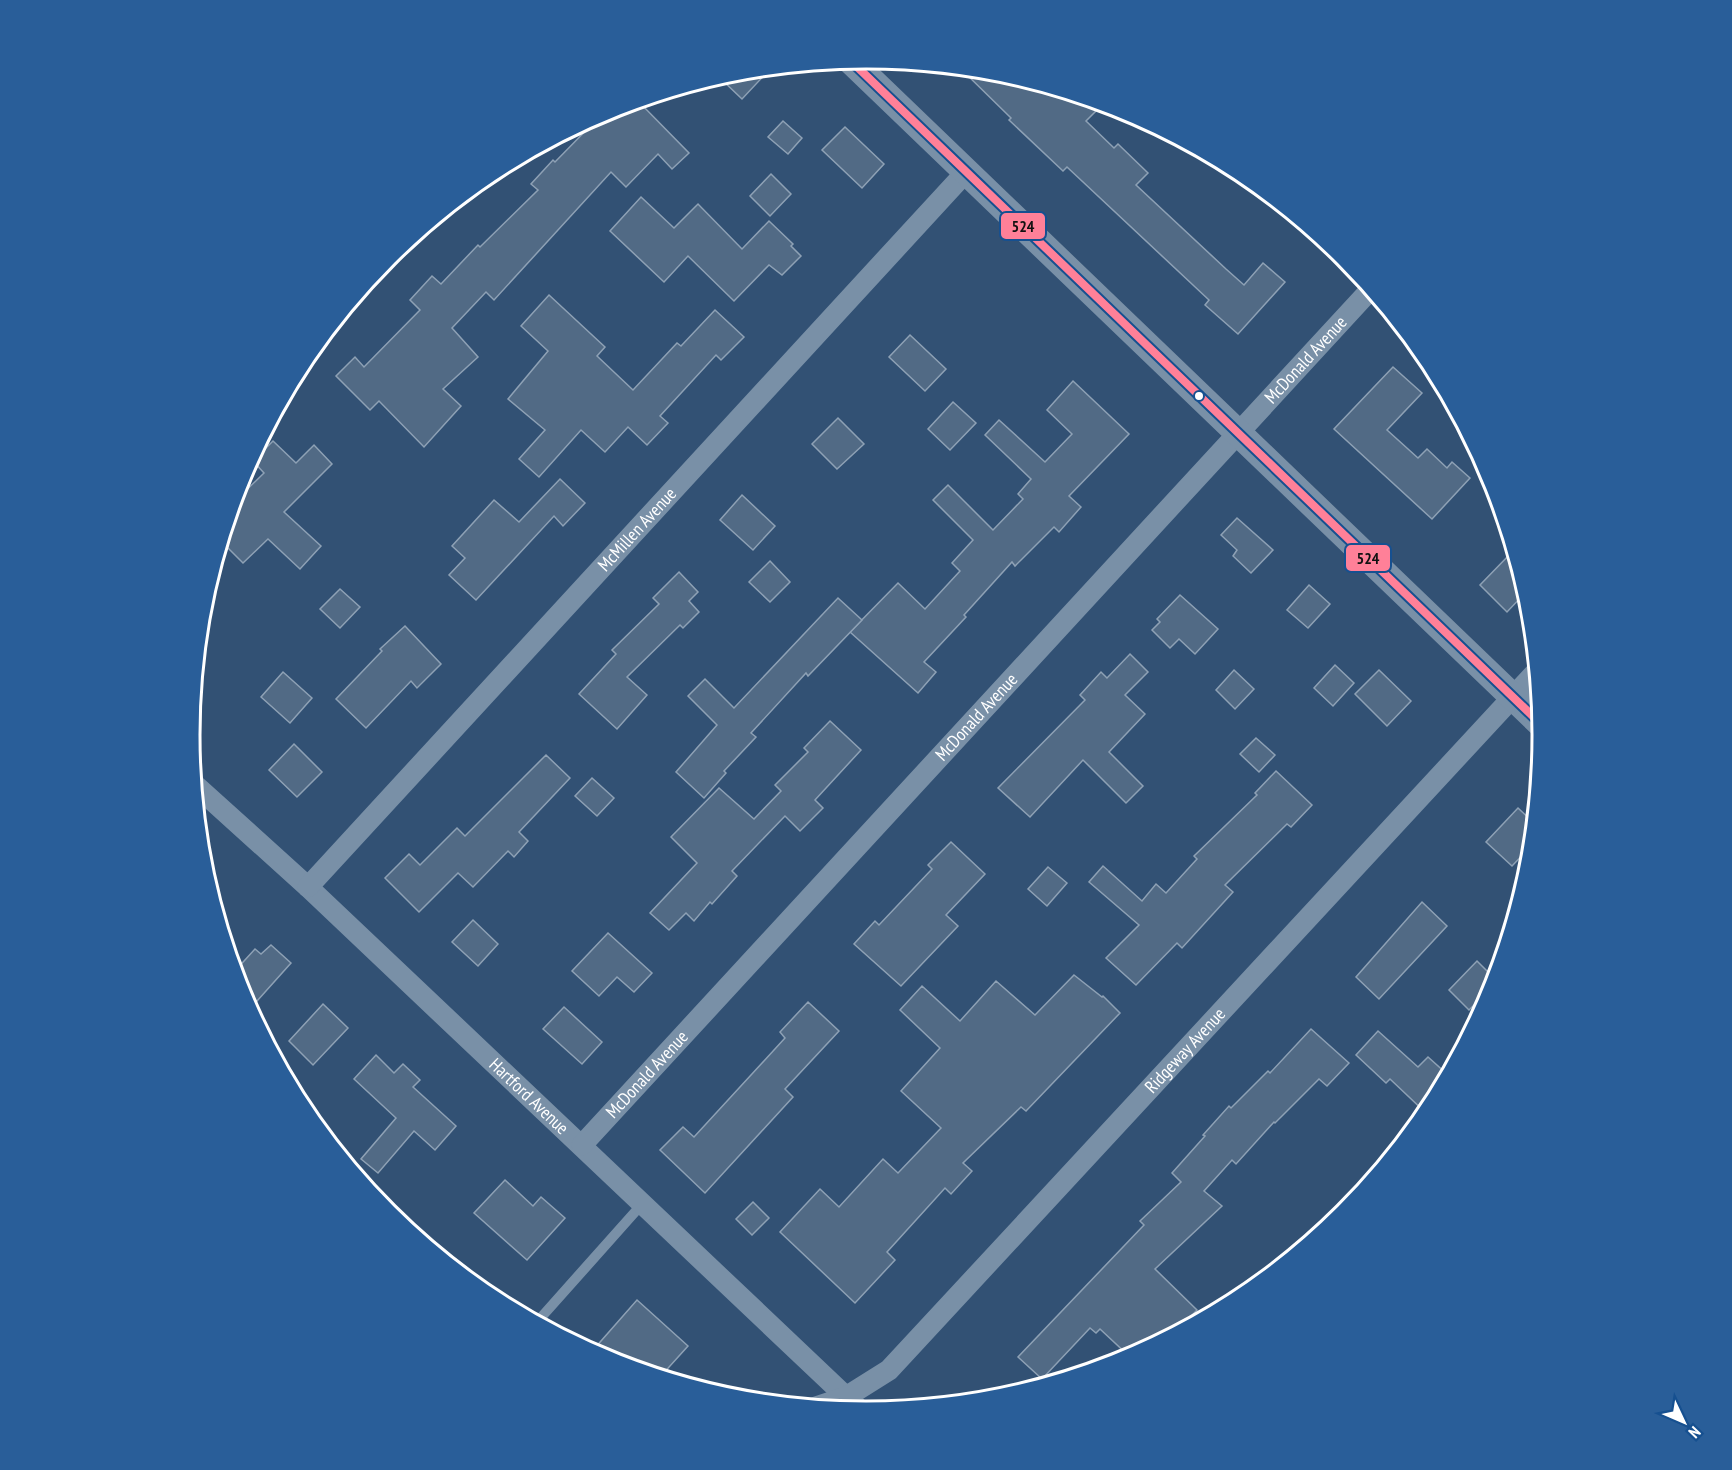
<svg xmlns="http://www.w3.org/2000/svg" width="1732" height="1470" viewBox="0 0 1732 1470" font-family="'PT Sans Narrow',sans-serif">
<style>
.building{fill:#516a85;stroke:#8ea1b5;stroke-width:1.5}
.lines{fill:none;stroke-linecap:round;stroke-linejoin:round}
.service{stroke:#7990a7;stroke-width:10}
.minor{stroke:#7990a7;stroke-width:21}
.tertiary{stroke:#7990a7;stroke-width:27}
.bus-1-casing{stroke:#165090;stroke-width:12}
.bus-1{stroke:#ff8098;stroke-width:8}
.bus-dot{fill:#fff;stroke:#165090;stroke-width:2}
.labels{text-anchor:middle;stroke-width:4.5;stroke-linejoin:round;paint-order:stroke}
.street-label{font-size:18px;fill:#fff;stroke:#165090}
.rim{fill:none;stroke:#fff;stroke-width:3}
.line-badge{stroke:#165090;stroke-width:2}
.pale-badge-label{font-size:16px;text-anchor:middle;font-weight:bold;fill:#111}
</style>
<rect width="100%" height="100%" fill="#325174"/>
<g class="building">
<polygon points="771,68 742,99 718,76 734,71"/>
<polygon points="960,68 998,72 1082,97 1096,111 1086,121 1114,148 1118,144 1148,173 1136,185 1226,269 1244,285 1263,263 1285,282 1238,334 1205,305 1209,300 1067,167 1063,171 1009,120 1011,118"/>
<polygon points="638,101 689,153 672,169 658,154 626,187 611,172 494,300 486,292 452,328 478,357 443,389 461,406 424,447 379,401 370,410 336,376 355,357 364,367 420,310 410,300 432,276 441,284 478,245 480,247 538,190 531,184 553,160 555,162 605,111"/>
<polygon points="783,121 802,138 788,154 768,137"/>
<polygon points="845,127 884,164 862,188 822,150"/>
<polygon points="771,174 791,194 770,216 750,196"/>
<polygon points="641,197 674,228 698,204 742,249 769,221 793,244 791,246 801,256 782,275 769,265 734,301 688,256 664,282 610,231"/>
<polygon points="549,295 605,347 597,356 633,390 677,343 681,346 715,310 744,337 721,360 716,355 660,416 668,423 647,445 628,427 605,452 581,430 539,477 519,459 545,430 508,399 548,351 521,326"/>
<polygon points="910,335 946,369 925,391 889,357"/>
<polygon points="1393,367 1422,393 1387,430 1418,458 1427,449 1447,468 1452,462 1470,478 1432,519 1334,429"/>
<polygon points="1073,381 1129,434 1069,496 1081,507 1059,532 1054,527 1015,566 1012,562 964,615 966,617 924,662 936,672 918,693 850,632 898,583 925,609 960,571 952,563 973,540 933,500 948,485 993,530 1023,499 1018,494 1031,479 985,435 999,420 1045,462 1072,434 1047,410"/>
<polygon points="953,402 976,423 950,450 928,429"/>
<polygon points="838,418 864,444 837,469 812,444"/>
<polygon points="273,441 296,463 314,445 332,464 284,512 321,546 300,569 268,539 243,563 221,541 232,504 264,473 253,461"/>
<polygon points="560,479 585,503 563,526 554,516 476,600 449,575 465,558 452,546 494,500 519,522"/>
<polygon points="742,495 775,526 753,550 720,520"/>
<polygon points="1237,518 1273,550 1251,573 1233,556 1237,550 1221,535"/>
<polygon points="1514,550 1526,592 1507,612 1480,585"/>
<polygon points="770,561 790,582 770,602 749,582"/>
<polygon points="679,572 698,592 689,601 699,612 683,628 680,625 627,677 647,695 617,729 579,694 616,654 612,650 659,604 653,598"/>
<polygon points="1309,585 1330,604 1308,628 1287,610"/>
<polygon points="340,589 360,607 340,628 320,609"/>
<polygon points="1180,595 1218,629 1195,654 1179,639 1170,648 1152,630 1160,622 1157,619"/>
<polygon points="838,598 862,620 808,676 806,673 751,733 756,737 724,771 726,773 704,798 676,772 717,725 688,696 705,679 734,708"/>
<polygon points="405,626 441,664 417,688 411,681 366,728 336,699 382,651 380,649"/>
<polygon points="1130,654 1148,672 1125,695 1145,714 1109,752 1143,786 1126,803 1083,760 1030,817 998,788 1085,700 1080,695 1101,672 1107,678"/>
<polygon points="1335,665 1354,683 1333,706 1314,688"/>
<polygon points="1234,670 1254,689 1235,709 1216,690"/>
<polygon points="1379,670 1411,701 1387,726 1355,694"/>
<polygon points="283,672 312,698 290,723 261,697"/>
<polygon points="830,721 861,750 815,800 823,808 800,831 785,816 732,871 737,876 712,904 710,902 694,921 686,913 669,930 650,913 697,863 671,837 719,788 754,819 781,791 775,785 808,752 804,748"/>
<polygon points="1256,738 1275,755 1259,772 1240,754"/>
<polygon points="294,744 322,772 297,797 269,770"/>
<polygon points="546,755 570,778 519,832 528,841 514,857 508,851 473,887 458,873 419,912 385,878 409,854 420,865 457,828 465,836"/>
<polygon points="1276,771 1312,805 1291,827 1287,824 1225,885 1233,892 1182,948 1177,943 1136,985 1106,958 1139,925 1089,882 1103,866 1142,901 1156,884 1166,893 1197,859 1194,856 1257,795 1255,793"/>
<polygon points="592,778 614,798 597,816 575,796"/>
<polygon points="1518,808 1534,823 1532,845 1512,866 1486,842"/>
<polygon points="951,842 985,874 946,915 958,926 901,986 854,944 875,921 879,925 932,869 928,865"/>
<polygon points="1048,867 1067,883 1047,906 1028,889"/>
<polygon points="1422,902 1447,926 1379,999 1356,977"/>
<polygon points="473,920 498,944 478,966 452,942"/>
<polygon points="608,933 652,973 634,992 617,977 599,996 572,971"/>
<polygon points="271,945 291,963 249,1010 241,994 234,972 255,949 261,954"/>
<polygon points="1477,961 1495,979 1494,985 1469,1010 1449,990"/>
<polygon points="1074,975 1102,997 1103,996 1120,1013 1026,1111 1021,1107 963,1163 972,1171 951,1194 945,1188 887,1252 895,1260 855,1303 780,1232 820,1189 839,1207 883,1159 898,1173 941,1128 901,1091 940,1048 900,1010 922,986 960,1021 996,981 1035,1015"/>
<polygon points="808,1002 839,1031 785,1089 793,1097 705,1193 660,1150 683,1127 694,1137 785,1038 780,1032"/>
<polygon points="323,1004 348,1028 313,1065 289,1041"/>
<polygon points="564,1007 602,1042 582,1064 543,1029"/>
<polygon points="1311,1029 1349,1063 1327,1086 1319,1079 1275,1123 1274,1122 1236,1164 1232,1160 1204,1191 1222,1206 1155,1269 1197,1310 1175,1333 1130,1357 1100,1329 1096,1333 1090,1328 1042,1379 1018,1357 1144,1225 1140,1221 1181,1182 1172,1173 1205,1136 1203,1135 1229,1106 1231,1108 1268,1071 1270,1073"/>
<polygon points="1378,1031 1418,1067 1428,1057 1448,1075 1426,1113 1390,1079 1386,1083 1356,1055"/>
<polygon points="376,1055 394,1073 403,1064 420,1080 413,1087 456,1126 435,1150 414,1131 378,1173 361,1159 396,1118 354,1079"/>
<polygon points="505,1180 533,1206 541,1197 565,1218 527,1260 474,1213"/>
<polygon points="753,1202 769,1218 752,1235 736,1219"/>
<polygon points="637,1300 688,1346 661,1376 607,1360 594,1349"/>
</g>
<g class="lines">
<polyline class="service" points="537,1322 643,1203"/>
<g class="minor">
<path id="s1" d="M194 784 308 887 861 1411"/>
<path id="s2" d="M308 887 966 172"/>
<path id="s3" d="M582 1145 1371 289"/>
<path id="s4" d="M816 1407 846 1397 889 1370 1536 672"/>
</g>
<polyline class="tertiary" points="850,60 1541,724"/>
<defs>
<polyline id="bus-1" points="850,60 1541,724"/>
</defs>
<use href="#bus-1" class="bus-1-casing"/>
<use href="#bus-1" class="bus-1"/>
</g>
<circle class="bus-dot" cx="1199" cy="396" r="5"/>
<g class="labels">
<g class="street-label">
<text dy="6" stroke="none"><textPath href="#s3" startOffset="1068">McDonald Avenue</textPath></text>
<text dy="6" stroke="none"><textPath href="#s2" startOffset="486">McMillen Avenue</textPath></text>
<text dy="6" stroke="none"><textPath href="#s3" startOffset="582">McDonald Avenue</textPath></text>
<text dy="6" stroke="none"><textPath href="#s4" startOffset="518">Ridgeway Avenue</textPath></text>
<text dy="6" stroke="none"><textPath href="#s3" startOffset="96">McDonald Avenue</textPath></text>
<text dy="6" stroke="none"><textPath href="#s1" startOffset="458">Hartford Avenue</textPath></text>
</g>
</g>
<path d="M0 0H1732V1470H0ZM200 735a666 666 0 1 1 1332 0a666 666 0 1 1-1332 0Z" fill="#295e99" fill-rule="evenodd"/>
<path class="rim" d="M200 735a666 666 0 1 1 1332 0a666 666 0 1 1-1332 0Z"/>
<g class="line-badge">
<rect x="1000" y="212" width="46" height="28" rx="6" fill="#ff8098"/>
<rect x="1345" y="544" width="46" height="28" rx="6" fill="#ff8098"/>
</g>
<g class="pale-badge-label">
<text x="1023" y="232">524</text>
<text x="1368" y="564">524</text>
</g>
<g transform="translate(1684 1422) rotate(134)" stroke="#165090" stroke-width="4.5" paint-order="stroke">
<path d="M0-4.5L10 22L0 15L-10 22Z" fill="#ffffff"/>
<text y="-9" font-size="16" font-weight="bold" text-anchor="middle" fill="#ffffff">N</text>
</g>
</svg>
